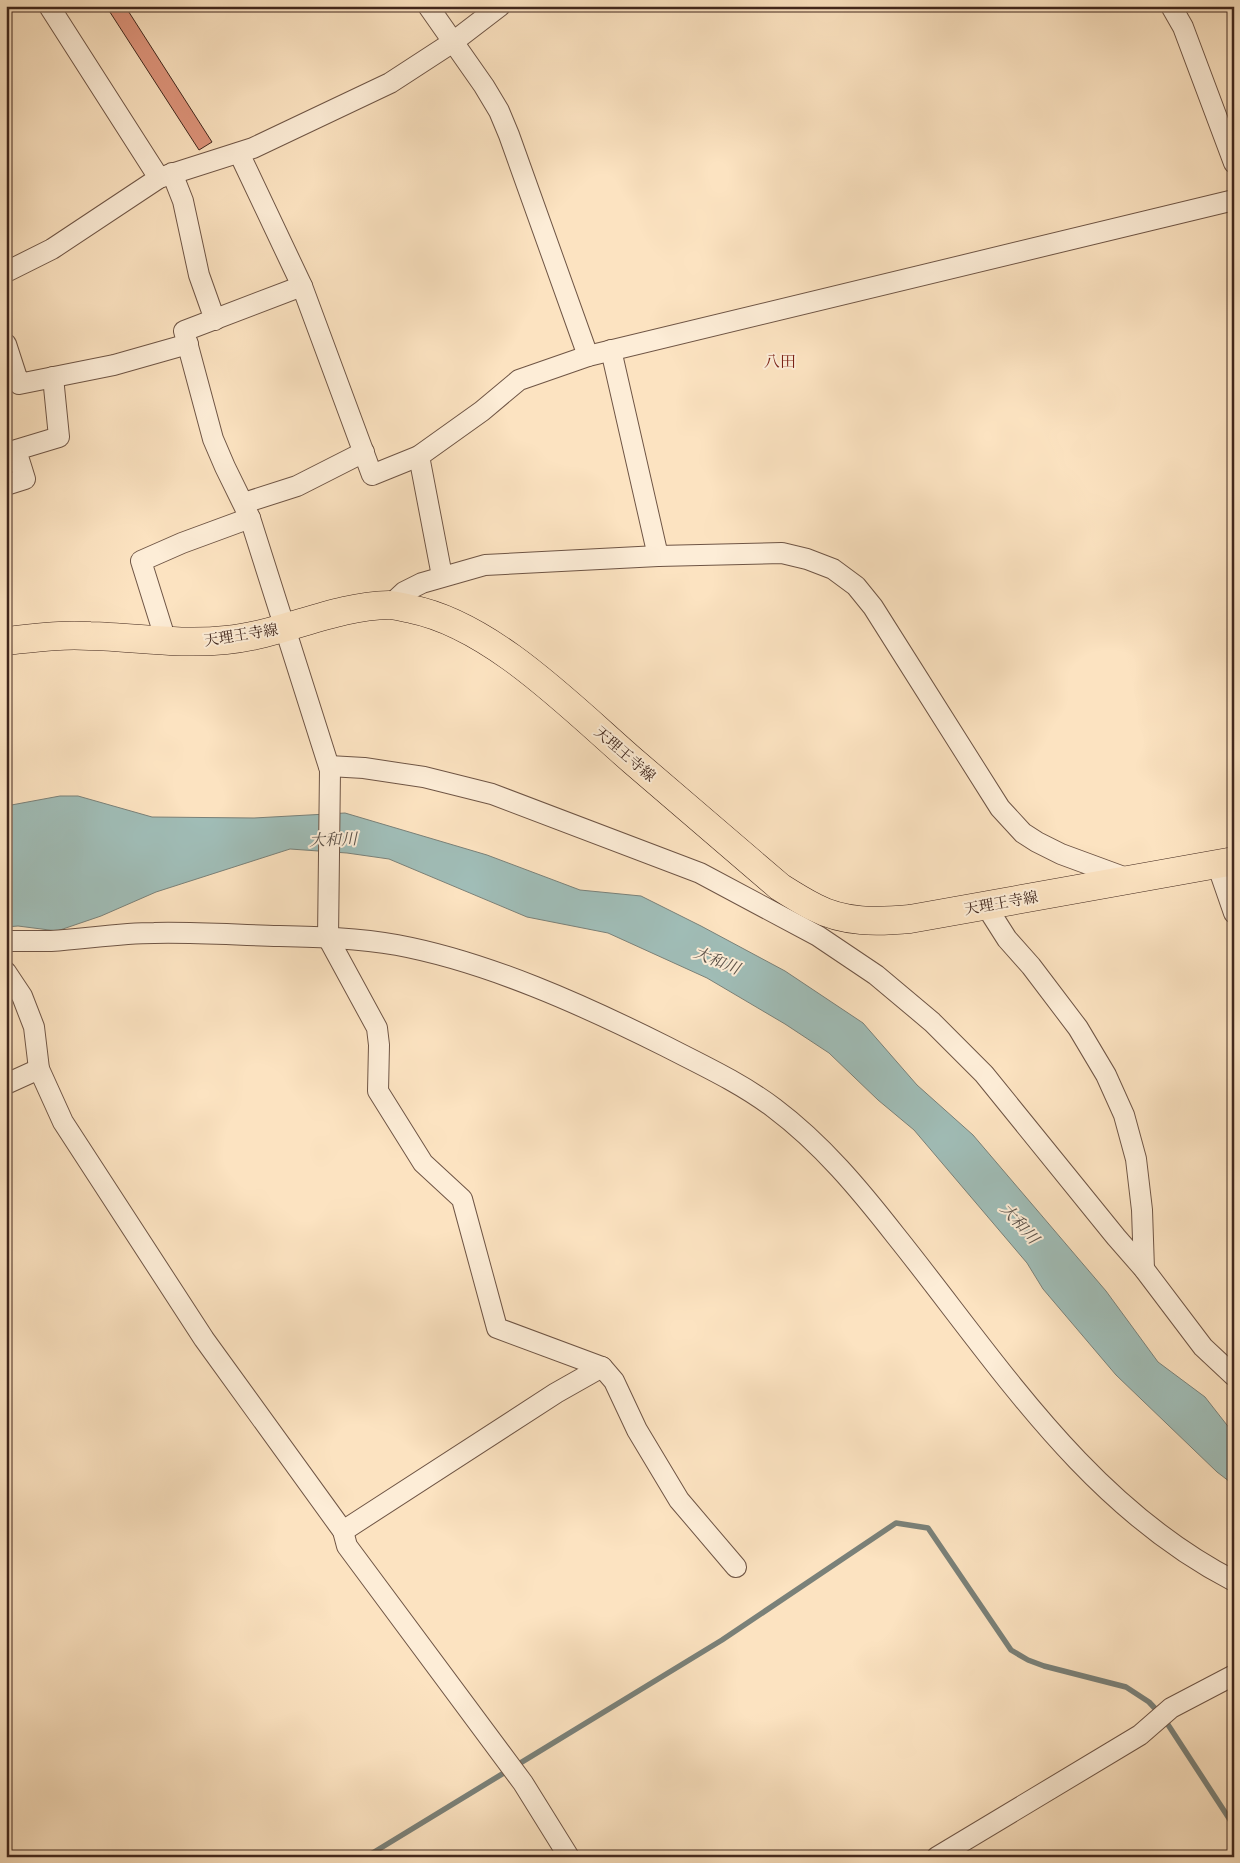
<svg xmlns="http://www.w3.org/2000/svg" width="1240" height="1863" viewBox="0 0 1240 1863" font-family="'IM FELL English','Noto Serif JP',serif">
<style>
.water{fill:#a0bdb7;stroke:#7a8179}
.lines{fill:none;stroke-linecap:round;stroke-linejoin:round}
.stream{stroke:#7a8179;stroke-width:5.5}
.building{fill:#de947b;stroke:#40261c}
.street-casing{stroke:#6f5545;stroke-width:22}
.primary-casing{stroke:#40261c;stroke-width:29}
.street{stroke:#fdedd7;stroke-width:20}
.primary{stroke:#fce3c1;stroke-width:28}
.labels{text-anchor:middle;stroke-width:4;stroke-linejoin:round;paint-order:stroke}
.street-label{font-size:15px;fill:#40261c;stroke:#fdedd7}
.neighbourhood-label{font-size:16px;fill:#7a1f14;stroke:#fdedd7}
.water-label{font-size:16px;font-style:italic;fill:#5d534a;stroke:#fdedd7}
</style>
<rect width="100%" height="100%" fill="#fce3c1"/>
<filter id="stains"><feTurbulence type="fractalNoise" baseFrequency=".004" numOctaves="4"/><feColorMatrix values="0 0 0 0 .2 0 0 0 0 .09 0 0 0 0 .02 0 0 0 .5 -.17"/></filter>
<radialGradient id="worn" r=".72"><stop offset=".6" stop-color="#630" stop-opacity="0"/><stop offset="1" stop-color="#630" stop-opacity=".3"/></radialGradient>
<polygon class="water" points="60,796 78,796 152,817 254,818 345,813 487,855 580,890 641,896 701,926 785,971 863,1023 917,1085 973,1135 1106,1291 1158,1362 1205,1397 1234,1434 1234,1485 1217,1472 1116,1375 1043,1289 1027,1263 914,1130 878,1100 829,1053 785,1024 707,978 608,933 527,917 389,859 347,853 290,849 156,892 101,916 57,931 18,926 6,927 6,806"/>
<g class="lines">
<polyline class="stream" points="366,1857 722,1640 896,1523 928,1528 1011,1650 1028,1660 1044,1666 1126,1687 1149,1702 1163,1717 1234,1826"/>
</g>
<polygon class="building" points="106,6 125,6 212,142 199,150"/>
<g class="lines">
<defs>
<g id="street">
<polyline points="49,6 159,178"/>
<polyline points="428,6 484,86 499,111 509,135 588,356"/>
<polyline points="1171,6 1183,27 1234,163"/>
<polyline points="239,153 302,286 372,475 419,456 482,411 519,380 588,356 1234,200"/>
<polyline points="172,173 183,201 199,275 215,320"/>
<polyline points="6,272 52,249 159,178 253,148 390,83 453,42 500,6"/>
<polyline points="302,286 184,331 213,439 225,467 250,518 330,770 328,938 377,1028 379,1045 378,1091 423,1163 462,1199 497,1328 602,1367 614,1381 637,1430 679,1500 736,1567"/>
<polyline points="6,344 19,384 114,365 188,344"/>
<polyline points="611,350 658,556"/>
<polyline points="419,456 442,576"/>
<polyline points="6,485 25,479 16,450 59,437 53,377"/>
<polyline points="244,503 297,486 364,452"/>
<polyline points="390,605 404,592 422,583 485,565 658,556 782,553 807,559 833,569 856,586 873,607 1000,808 1023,833 1037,842 1061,854 1129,879"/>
<polyline points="166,641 141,561 182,543 250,518"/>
<polyline points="329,766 364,768 424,777 492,794 700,873 818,936 876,975 932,1022 984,1074 1116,1237 1144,1269 1203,1347 1234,1376"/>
<polyline points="1217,864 1234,913"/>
<polyline points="986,906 1007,939 1031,966 1078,1028 1106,1075 1124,1115 1136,1159 1142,1210 1144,1269"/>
<path d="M6 941C21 941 36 941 51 941 85 939 119 933 154 933 195 932 237 935 279 936 318 937 358 938 397 945 488 962 583 1005 665 1046 702 1065 741 1083 774 1108 822 1144 860 1190 896 1236 997 1362 1086 1505 1234 1581"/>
<polyline points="6,972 22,996 34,1027 39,1069 63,1122 204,1339 343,1531 347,1546 523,1783 569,1857"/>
<polyline points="6,1084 39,1069"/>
<polyline points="343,1531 556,1393 602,1367"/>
<polyline points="937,1857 1140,1735 1171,1708 1234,1675"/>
</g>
<path id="primary" d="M6 641C34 638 62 634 90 636 135 637 180 645 226 640 281 635 333 606 389 605 396 605 404 608 411 609 492 625 572 708 633 761 682 803 731 845 780 887 791 894 802 901 814 907 844 923 877 922 910 919L1234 861"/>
</defs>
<use href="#street" class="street-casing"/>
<use href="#primary" class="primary-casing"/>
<use href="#street" class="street"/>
<use href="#primary" class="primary"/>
</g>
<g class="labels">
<g class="street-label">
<text transform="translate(241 635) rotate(-9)" y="5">天理王寺線</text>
<text transform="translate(625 754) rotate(41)" y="5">天理王寺線</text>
<text transform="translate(1001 903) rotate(-10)" y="5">天理王寺線</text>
</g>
<g class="neighbourhood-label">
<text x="780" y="367">八田</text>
</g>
<g class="water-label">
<text transform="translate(333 839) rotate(-2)" y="6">大和川</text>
<text transform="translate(717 960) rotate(22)" y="6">大和川</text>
<text transform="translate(1020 1223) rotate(48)" y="6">大和川</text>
</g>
</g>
<rect width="1240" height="1863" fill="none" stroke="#fce3c1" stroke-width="25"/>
<rect x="8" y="8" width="1225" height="1848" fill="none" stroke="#40261c" stroke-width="2.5"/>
<rect x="12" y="12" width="1215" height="1838" fill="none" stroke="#40261c"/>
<rect width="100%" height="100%" filter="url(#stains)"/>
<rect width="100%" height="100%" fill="url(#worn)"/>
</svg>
